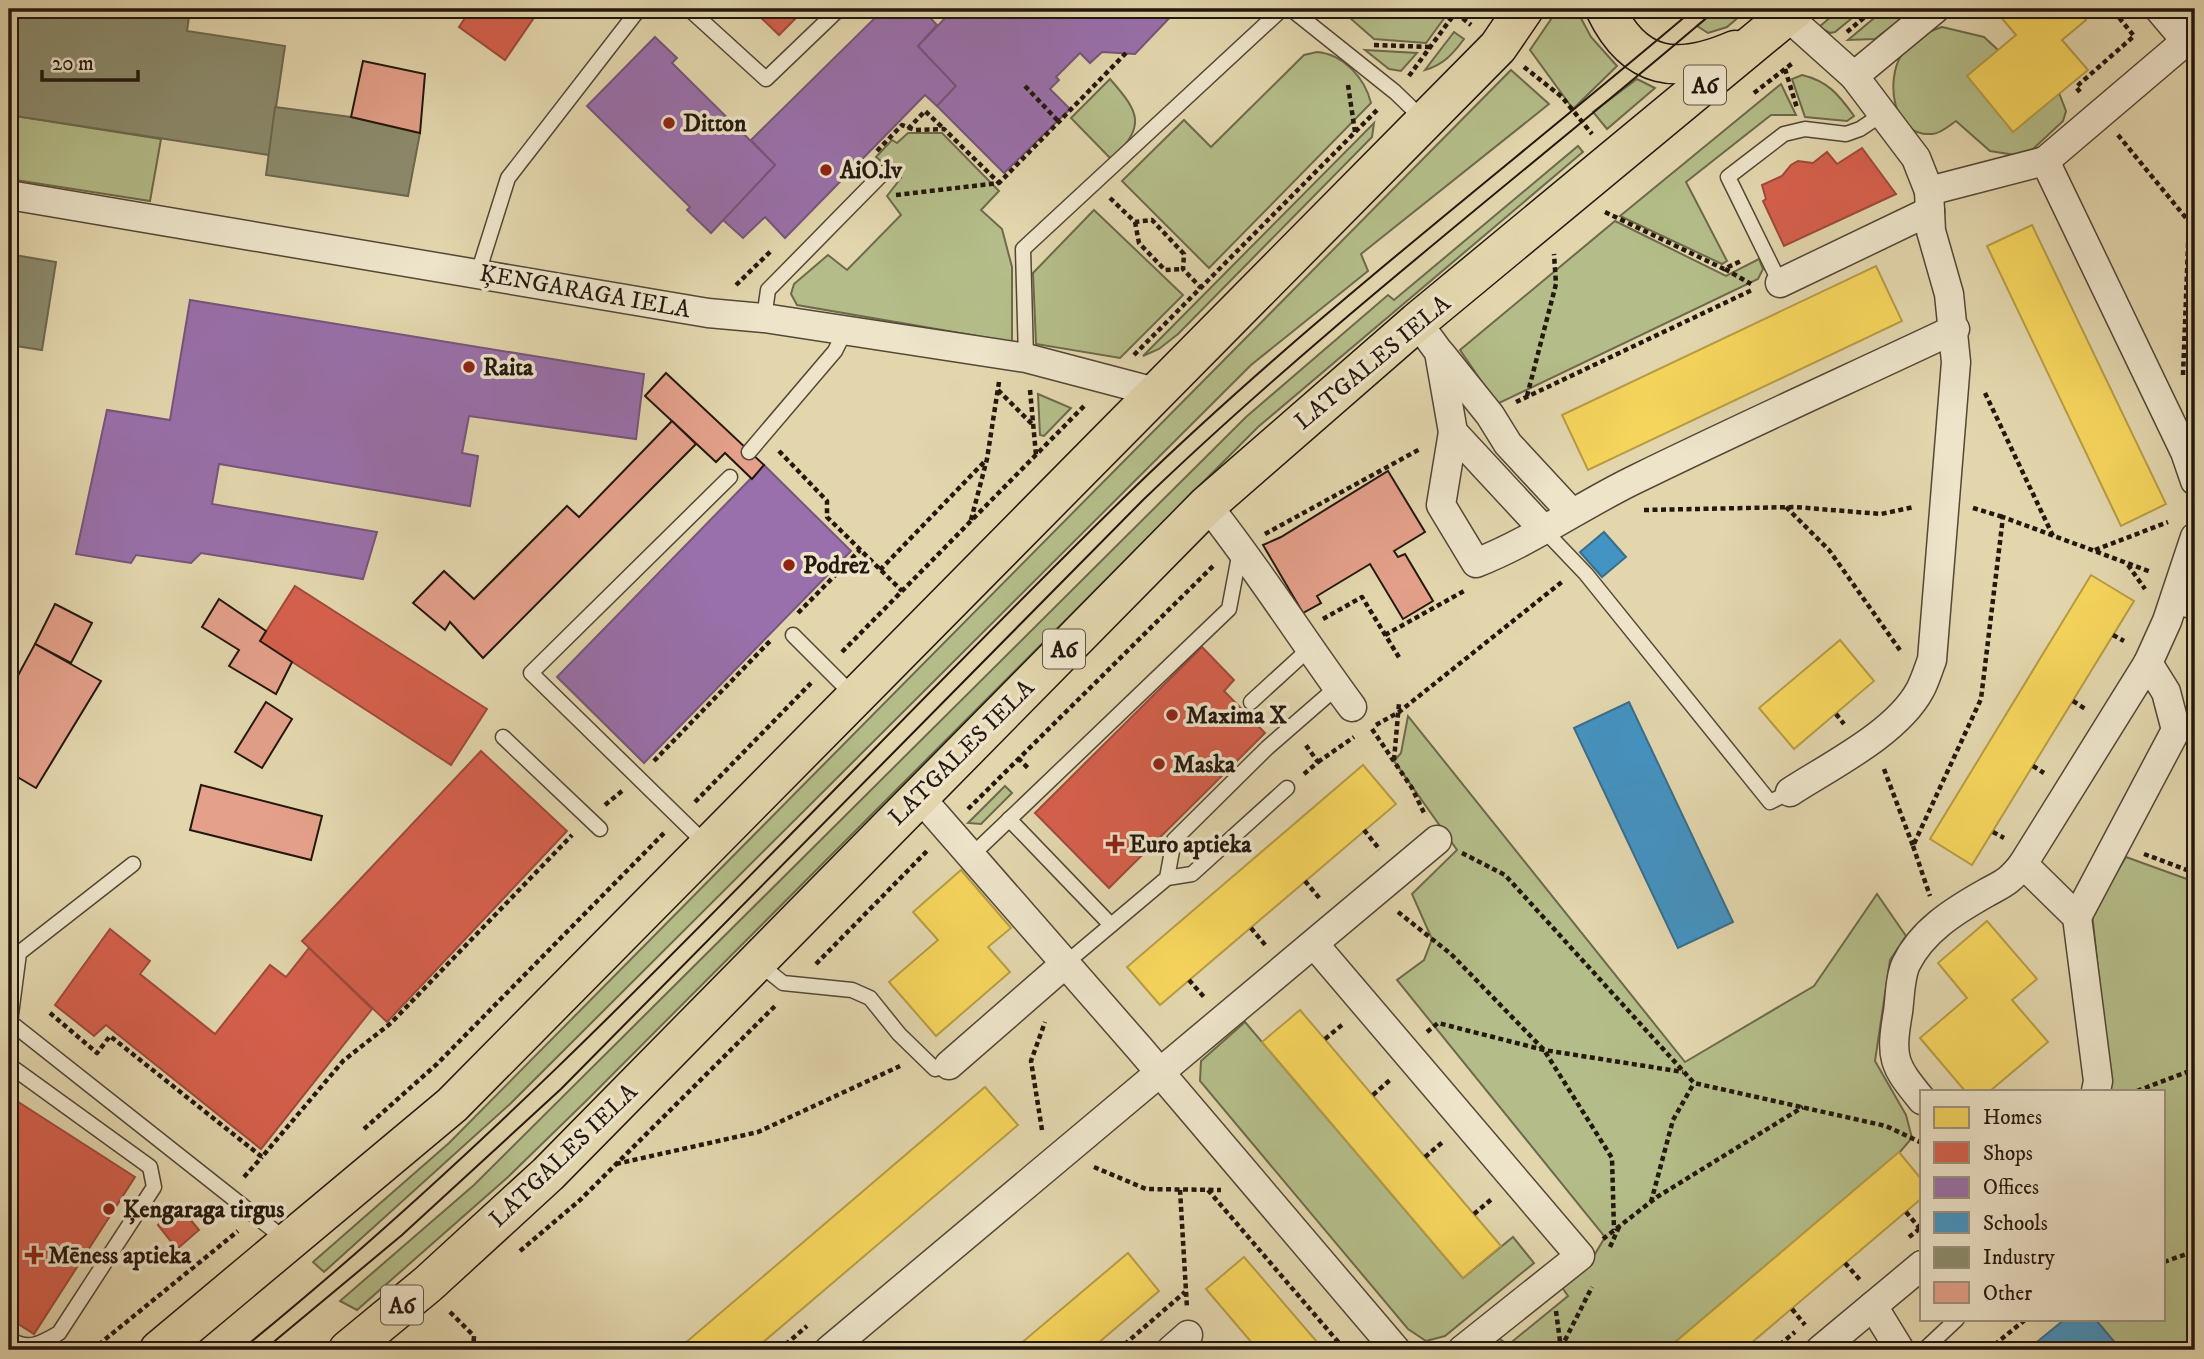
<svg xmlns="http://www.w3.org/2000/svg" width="2204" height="1359" viewBox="0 0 2204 1359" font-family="'IM FELL DW Pica',serif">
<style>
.green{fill:#b4bd89;stroke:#6c6a4c;stroke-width:2}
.homes{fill:#f6d55c;stroke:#b79c45;stroke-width:2}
.shops{fill:#d6604d;stroke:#a04a3a;stroke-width:2}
.offices{fill:#9970ab;stroke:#76557c;stroke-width:2}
.schools{fill:#4393c3;stroke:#396e8d;stroke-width:2}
.industry{fill:#8c8c6e;stroke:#6c6951;stroke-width:2}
.building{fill:#e4a08a;stroke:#23170e;stroke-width:2}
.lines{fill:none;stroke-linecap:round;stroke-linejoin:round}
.lane-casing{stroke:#534736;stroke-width:17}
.street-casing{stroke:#534736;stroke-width:31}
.highway-casing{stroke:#23170e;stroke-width:41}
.path{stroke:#23170e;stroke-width:4.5;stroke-dasharray:5 3.5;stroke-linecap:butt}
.lane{stroke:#ede4ca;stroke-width:14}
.street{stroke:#ede4ca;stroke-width:28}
.highway{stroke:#e3d6ad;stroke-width:38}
.tram{stroke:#23170e;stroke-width:2}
.poi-dot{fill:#8f2418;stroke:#ede4ca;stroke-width:2.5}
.labels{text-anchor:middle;stroke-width:7;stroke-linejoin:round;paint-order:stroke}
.shield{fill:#ede4ca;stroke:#605446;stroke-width:2}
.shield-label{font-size:23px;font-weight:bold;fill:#23170e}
.poi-label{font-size:24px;font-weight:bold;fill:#23170e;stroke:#ede4ca;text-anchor:start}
.street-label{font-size:24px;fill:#23170e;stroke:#ede4ca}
</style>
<rect width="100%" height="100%" fill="#e3d6ad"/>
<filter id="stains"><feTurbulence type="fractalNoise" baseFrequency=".00286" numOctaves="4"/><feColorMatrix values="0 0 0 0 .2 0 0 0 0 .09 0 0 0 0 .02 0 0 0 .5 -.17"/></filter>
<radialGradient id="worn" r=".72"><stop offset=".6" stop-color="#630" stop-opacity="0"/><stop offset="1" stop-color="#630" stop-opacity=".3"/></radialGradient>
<g class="green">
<polygon points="1358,9 1451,9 1426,43 1374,39 1350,18"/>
<polygon points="1558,9 1576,9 1591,37 1617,66 1573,109 1530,50"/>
<polygon points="1717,9 1748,9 1727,27 1708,33 1697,26"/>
<polygon points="1840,9 1863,9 1835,32 1830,33 1819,27"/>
<polygon points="1885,9 1914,9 1875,39 1848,40"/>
<path d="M1942 27 1984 37 1998 50 2059 93 2066 111 2063 121 2033 149 2021 156 1990 151 1956 121C1949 126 1940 134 1932 134 1892 137 1885 80 1902 54 1911 40 1926 32 1942 27Z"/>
<path d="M1454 32 1464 39C1453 54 1443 65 1425 70Z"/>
<polygon points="1365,50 1417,53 1401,71 1389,69"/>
<path d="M1317 52C1343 54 1365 78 1371 103L1209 268 1122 181 1184 120 1211 147 1304 55Z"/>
<polygon points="1511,70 1549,104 1361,254 1368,271 1251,365 510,1104 324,1272 313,1262 449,1143"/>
<path d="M1802 75C1828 81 1839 95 1854 116L1847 121 1805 117 1792 79Z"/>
<path d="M1110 79C1140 113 1146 125 1112 160L1071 118Z"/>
<polygon points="1637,79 1655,88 1607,129 1593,112"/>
<polygon points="1781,84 1796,115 1771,115 1686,182 1727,261 1722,264 1620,216"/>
<polygon points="9,115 161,139 150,201 9,179"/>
<polygon points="1374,123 1372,137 1178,334 1159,349 1143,356"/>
<polygon points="908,133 942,133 999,191 981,210 1002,229 1012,267 1012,342 797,305 791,294 794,284 828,255 847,270 901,215 887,196 901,178 876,157 892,140 897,143"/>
<polygon points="1578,146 1583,152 1258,427 587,1100 508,1177 357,1310 340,1301 474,1185 1246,417 1388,295 1394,300"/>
<polygon points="1094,210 1183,295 1120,358 1036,344 1033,273"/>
<polygon points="1615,221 1726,276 1759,259 1763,269 1758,279 1497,404 1460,350"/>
<polygon points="1038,394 1071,408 1044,436 1040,435"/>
<polygon points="1408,716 1685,1062 1814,986 1877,894 1906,936 1890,960 1875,1061 1906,1115 1912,1138 1899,1153 1666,1350 1472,1350 1492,1333 1508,1345 1568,1296 1561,1286 1595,1254 1605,1237 1397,980 1424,960 1432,939 1412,894 1457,850 1394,761 1401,753"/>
<polygon points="1005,786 1012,793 981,824 968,823"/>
<polygon points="2126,857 2195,882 2195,1350 2121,1350 2095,1319 2164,1319 2164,1091 2111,1091 2092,913"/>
<polygon points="1245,1022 1463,1278 1513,1237 1534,1263 1445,1336 1426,1341 1408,1329 1200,1081 1201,1061"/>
</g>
<g class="homes">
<polygon points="1994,9 2077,9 2086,20 2062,40 2088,70 2013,132 1967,76 2016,35"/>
<polygon points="2032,225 2166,504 2121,526 1987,246"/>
<polygon points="1876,266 1902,321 1588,470 1562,415"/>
<polygon points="2091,575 2134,601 1972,865 1930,839"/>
<polygon points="1840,640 1874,681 1794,749 1759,708"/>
<polygon points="1363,765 1396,804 1160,1005 1127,967"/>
<polygon points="961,870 1011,928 988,947 1010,972 936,1036 889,982 938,940 913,912"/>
<polygon points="1987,921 2037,979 2012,1000 2048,1042 1990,1091 1965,1091 1920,1038 1967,998 1938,963"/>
<polygon points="1300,1010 1501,1246 1463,1278 1262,1042"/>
<polygon points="985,1087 1018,1125 754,1350 677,1350"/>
<polygon points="1899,1152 1922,1180 1922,1198 1743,1350 1666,1350"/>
<polygon points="1128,1253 1159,1291 1090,1350 1013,1350"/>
<polygon points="1244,1257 1324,1350 1258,1350 1206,1289"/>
</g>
<g class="shops">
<polygon points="471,9 540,9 505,60 459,27"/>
<polygon points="752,9 805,9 779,35"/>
<polygon points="1862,148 1896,194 1784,246 1763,201 1766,199 1762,185 1782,176 1791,165 1798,161 1813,163 1827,152 1837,164"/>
<polygon points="295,586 487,709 451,765 260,641"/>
<polygon points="1202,647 1234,680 1224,691 1265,733 1109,888 1035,813"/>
<polygon points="481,751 567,831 387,1022 302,941"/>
<polygon points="110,929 150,961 140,974 215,1034 270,965 286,977 309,948 372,1009 261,1149 106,1025 94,1036 55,1005"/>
<polygon points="9,1096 135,1177 34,1334 9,1318"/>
<polygon points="179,1206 199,1230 177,1249 158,1225"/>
</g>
<g class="offices">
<polygon points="884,9 889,13 894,9 922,9 937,25 918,46 956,86 937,106 925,95 785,238 765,217 743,238 723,220 775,165 751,140"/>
<polygon points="954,9 1178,9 1135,54 1102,52 1090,63 1080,53 1056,77 1059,80 1050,89 1070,109 1004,173 937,106 956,86 918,46"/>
<polygon points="655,37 677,58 672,63 775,165 711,233 687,210 690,207 587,106"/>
<polygon points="190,300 644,374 636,439 469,416 462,453 478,456 470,506 219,464 212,504 377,532 363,579 201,553 191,563 136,555 131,563 76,554 107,410 170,420"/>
<polygon points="764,465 851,551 644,763 557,677"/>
</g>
<g class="schools">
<polygon points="1604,532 1626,557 1602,577 1580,552"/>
<polygon points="1629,702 1733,922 1678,948 1574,728"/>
<polygon points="2065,1319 2095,1319 2121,1350 2027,1350"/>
</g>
<g class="industry">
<polygon points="9,9 190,9 187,31 285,46 269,155 9,115"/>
<polygon points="275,107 351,117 420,133 408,196 266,175"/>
<polygon points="9,254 56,262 42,350 9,345"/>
</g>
<g class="building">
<polygon points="363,61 425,74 420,133 351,117"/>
<polygon points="666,373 764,465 752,479 725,453 716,462 645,396"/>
<polygon points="672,421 696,444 483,658 450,622 445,630 413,603 444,571 474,599 567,506 579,517"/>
<polygon points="1388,471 1425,532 1394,551 1398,557 1405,554 1433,601 1403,619 1370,564 1317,596 1321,603 1303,613 1263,545 1281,537"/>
<polygon points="219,599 266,631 260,641 292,662 276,694 229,666 239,650 202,627"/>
<polygon points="55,604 92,623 71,663 35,644"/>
<polygon points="35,644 101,681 36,788 9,772 9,692"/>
<polygon points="266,702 292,719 262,768 235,752"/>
<polygon points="9,772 18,778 9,798"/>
<polygon points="201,785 322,816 311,860 190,830"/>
</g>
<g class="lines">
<defs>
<g id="lane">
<polyline points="689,9 766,79 839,9"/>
<polyline points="1291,9 1395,92 1424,120"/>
<polyline points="478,273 508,178 639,9"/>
<polyline points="1780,283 1728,177 1784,134 1805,129 1846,134 1860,129 1881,115"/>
<polyline points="764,318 768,290 883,173"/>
<polyline points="1026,358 1023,249 1282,9"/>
<polyline points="749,452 835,351 845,331"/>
<polyline points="1543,529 1586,574 1770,802 1790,792"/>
<polyline points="2172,606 2195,612"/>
<polyline points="793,635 853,695"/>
<polyline points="1251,702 1309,649"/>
<polyline points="503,737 600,829"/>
<polyline points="1009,819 1111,925"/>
<polyline points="706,844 531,673 730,477"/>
<polyline points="972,855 1229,609 1240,551"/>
<polyline points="133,864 19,953 10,1022 286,1240"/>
<polyline points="1167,878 1192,874 1287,788"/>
<polyline points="757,962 783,983 852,990 870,998 899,1034 935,1069 949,1065"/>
<polyline points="1066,963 1167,878 1174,840 1267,748 1337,687"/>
<path d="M9 1065 150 1167 154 1187 59 1333C40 1344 29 1351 9 1339"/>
<polyline points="1924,1350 1957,1319"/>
</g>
<g id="street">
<polyline points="2159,9 2186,41 2195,44"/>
<polyline points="1787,16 1854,76 1916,158 1929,191 2045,161 2185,452 2195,481"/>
<polyline points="1854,76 1935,9"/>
<polyline points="2045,161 2186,41"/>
<polyline points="9,195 708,313 764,318 1026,358 1159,393"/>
<polyline points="1780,283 1930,211"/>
<polyline points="1417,322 1439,352 1453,432 1543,529"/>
<polyline points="1441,354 1490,415 1508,444 1571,512"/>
<path d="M1453 432 1441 505 1476 563C1532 541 1582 505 1636 479 1742 427 1849 379 1955 329"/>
<path d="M1207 505C1259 570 1303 641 1352 707"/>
<path d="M1790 792C1830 766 1897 733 1920 690 1925 681 1928 670 1932 660L1956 362 1949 294 1931 231 1929 191"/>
<polyline points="918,795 1140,1049 1396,1350"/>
<polyline points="2077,917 2176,730 2166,692 2148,663"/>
<polyline points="1314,944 1580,1256 1462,1350"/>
<polyline points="949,1065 1066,963"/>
<polyline points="2096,1091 2098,1081 2077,917 2023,864 2148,663 2167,621 2195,537"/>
<path d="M1922 1100C1893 1065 1890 1058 1898 1012 1900 997 1900 977 1906 964 1922 931 1954 911 1986 893 2004 883 2009 882 2023 864"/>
<polyline points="1873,1306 1900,1350"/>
<polyline points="829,1350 1437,840"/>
<polyline points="1171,1350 1188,1335"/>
<polyline points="1820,1350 1922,1265"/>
</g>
<g id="highway">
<path d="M1605 9C1635 71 1677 75 1735 50"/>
<polyline points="159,1350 452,1105 1498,47 1524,9"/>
<polyline points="348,1350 428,1284 548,1174 1207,505 1417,322 1795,9"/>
</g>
</defs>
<use href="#lane" class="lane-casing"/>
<use href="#street" class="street-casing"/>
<use href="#highway" class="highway-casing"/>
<g class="path">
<polyline points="1456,13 1471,25"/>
<polyline points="1847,32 1874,9"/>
<polyline points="1374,45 1432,47"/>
<polyline points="1524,67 1562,97 1592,134"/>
<polyline points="1785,69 1797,108"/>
<polyline points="1409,76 1458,9"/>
<polyline points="1348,85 1355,132"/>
<polyline points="1025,86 1060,123"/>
<polyline points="2080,92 2076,87 2134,36 2112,9"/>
<polyline points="1754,93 1794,62"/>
<polyline points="908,129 925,111 943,128"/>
<polyline points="2118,135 2195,229"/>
<polyline points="877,151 902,125 915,130 944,129 999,183"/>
<polyline points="896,195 999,183 1126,53"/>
<polyline points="1110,198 1135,222 1152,220 1184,254 1183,269 1201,288"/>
<polyline points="1605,212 1724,269 1743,260"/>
<polyline points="1135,222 1139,243 1165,270 1183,269"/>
<polyline points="1725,269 1751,284"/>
<polyline points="736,285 772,250"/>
<polyline points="1134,355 1379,108"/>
<polyline points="2183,375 2189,221 2195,201"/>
<polyline points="998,390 1033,425"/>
<polyline points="1030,390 1036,455"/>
<polyline points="1985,393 2053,536"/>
<polyline points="1527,396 1556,284 1554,254"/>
<polyline points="1516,402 1752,290"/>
<polyline points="779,451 827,501 827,517 902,591"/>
<polyline points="1786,507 1829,550 1902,653"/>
<polyline points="1973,508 2003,517"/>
<polyline points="1644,510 1795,507 1881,514 1914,507"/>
<polyline points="971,520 987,459 999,382"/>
<polyline points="1265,534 1420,449"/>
<polyline points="2095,550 2168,522"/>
<polyline points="2128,565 2145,589"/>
<polyline points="880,570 987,459"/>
<polyline points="798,613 860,550"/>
<polyline points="1323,619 1362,597 1400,659"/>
<polyline points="1385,635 1464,591"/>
<polyline points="2113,635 2124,641"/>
<polyline points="842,652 1086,404"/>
<polyline points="2073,701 2087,710"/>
<polyline points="1836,714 1844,724"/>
<polyline points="1376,725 1399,712 1563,581"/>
<polyline points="1372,729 1412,788 1424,813"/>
<polyline points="1018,758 1030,770"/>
<polyline points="1394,760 1399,703"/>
<polyline points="654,761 772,639"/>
<polyline points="1318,762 1354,737"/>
<polyline points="2033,766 2044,773"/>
<polyline points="1884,769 1913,846 1981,699 2003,517 2151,572"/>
<polyline points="1304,774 1318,762 1305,744"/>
<polyline points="695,802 811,683"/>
<polyline points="605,805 622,791"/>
<polyline points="968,809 1213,566"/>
<polyline points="1364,830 1380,850"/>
<polyline points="1993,832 2004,838"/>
<polyline points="1913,846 1930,896"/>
<polyline points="1462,853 1505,875 1694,1083 1886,1126 1922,1143"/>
<polyline points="2144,854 2195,873"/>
<polyline points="1305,881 1321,900"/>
<polyline points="1398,912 1451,954 1544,1050 1612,1158 1614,1230"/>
<polyline points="1251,928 1266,946"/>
<polyline points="816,964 928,850"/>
<polyline points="1189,980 1204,997"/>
<polyline points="50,1013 97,1053 110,1036 262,1157 343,1061 391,1023 572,835"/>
<polyline points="1427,1032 1438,1023 1544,1050 1683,1072"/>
<polyline points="1325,1039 1343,1024"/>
<polyline points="2137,1091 2195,1069"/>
<polyline points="1373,1095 1391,1079"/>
<polyline points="364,1129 437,1064 664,833"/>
<polyline points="1042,1130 1031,1061 1045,1022"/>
<polyline points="1425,1157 1444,1141"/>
<polyline points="616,1164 758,1132 900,1066"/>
<polyline points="1094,1167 1146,1189 1221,1190"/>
<polyline points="244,1177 262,1157"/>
<polyline points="1180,1190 1187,1308"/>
<polyline points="1208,1190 1345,1350"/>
<polyline points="1651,1202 1673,1120 1694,1083"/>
<polyline points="1906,1212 1922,1231"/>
<polyline points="1474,1214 1493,1198"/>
<polyline points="1909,1237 1922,1227"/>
<polyline points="1603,1239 1657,1197 1803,1107"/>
<polyline points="1610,1247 1619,1227"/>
<polyline points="520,1251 579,1201 776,1005"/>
<polyline points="2164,1262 2195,1251"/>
<polyline points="1845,1263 1860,1280"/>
<polyline points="1792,1309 1805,1325"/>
<polyline points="1556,1311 1561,1349"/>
<polyline points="450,1312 474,1336 473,1350"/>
<polyline points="1561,1348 1592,1287"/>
<polyline points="92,1350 238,1231"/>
<polyline points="779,1350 807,1326"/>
<polyline points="1118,1350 1185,1292"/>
<polyline points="1773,1350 1795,1332"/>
<polyline points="1988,1350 2026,1319"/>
</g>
<use href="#lane" class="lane"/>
<use href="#street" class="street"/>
<use href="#highway" class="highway"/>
<g class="tram">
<path d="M241 1350C564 1088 838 776 1135 487 1312 316 1507 168 1694 9"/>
<path d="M264 1350 402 1235 561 1089 1143 500C1325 325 1525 173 1717 9"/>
</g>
</g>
<g class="poi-dot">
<circle cx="669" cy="123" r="7"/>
<circle cx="826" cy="170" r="7"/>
<circle cx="469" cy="367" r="7"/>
<circle cx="789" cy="565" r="7"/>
<circle cx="1172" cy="715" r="7"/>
<circle cx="1159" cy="764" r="7"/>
<path d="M1111.5 833.5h7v7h7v7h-7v7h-7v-7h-7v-7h7z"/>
<circle cx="109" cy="1209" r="7"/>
<path d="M30.5 1244.5h7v7h7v7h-7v7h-7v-7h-7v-7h7z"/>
</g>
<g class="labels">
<g class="shield">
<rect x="1684" y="65.5" width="42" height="39" rx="5"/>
<rect x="1043" y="629.5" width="42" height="39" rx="5"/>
<rect x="381" y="1285.5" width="42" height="39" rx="5"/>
</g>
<g class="shield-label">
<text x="1705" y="93">A6</text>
<text x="1064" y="657">A6</text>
<text x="402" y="1313">A6</text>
</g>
<g class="poi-label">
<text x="683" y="131">Ditton</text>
<text x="840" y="178">AiO.lv</text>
<text x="483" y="375">Raita</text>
<text x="803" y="573">Podrez</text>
<text x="1186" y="723">Maxima X</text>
<text x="1173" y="772">Maska</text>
<text x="1129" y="852">Euro aptieka</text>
<text x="123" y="1217">Ķengaraga tirgus</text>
<text x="48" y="1263">Mēness aptieka</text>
</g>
<g class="street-label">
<text transform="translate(585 291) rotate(10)" y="8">ĶENGARAGA IELA</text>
<text transform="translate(1372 362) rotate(-40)" y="8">LATGALES IELA</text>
<text transform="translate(961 752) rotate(-45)" y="8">LATGALES IELA</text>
<text transform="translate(563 1155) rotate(-44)" y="8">LATGALES IELA</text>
</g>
</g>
<rect width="2204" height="1359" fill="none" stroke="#e3d6ad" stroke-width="35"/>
<rect x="10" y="10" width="2183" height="1338" fill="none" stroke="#23170e" stroke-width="3.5"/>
<rect x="18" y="18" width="2169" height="1324" fill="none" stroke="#23170e" stroke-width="2"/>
<rect x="1920" y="1090" width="245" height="231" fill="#ede4ca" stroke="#9c927f" stroke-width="2"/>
<rect x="1934" y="1107" width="35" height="21" fill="#f6d55c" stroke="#9c927f" stroke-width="2"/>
<text x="1983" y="1124" font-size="21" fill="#23170e">Homes</text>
<rect x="1934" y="1142" width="35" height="21" fill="#d6604d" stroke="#9c927f" stroke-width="2"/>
<text x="1983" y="1160" font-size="21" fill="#23170e">Shops</text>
<rect x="1934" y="1177" width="35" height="21" fill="#9970ab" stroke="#9c927f" stroke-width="2"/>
<text x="1983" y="1194" font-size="21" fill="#23170e">Offices</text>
<rect x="1934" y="1212" width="35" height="21" fill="#4393c3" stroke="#9c927f" stroke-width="2"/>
<text x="1983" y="1230" font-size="21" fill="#23170e">Schools</text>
<rect x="1934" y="1247" width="35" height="21" fill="#8c8c6e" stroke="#9c927f" stroke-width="2"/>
<text x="1983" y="1264" font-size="21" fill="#23170e">Industry</text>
<rect x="1934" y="1282" width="35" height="21" fill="#e4a08a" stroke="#9c927f" stroke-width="2"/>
<text x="1983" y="1300" font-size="21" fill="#23170e">Other</text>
<path d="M42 70v10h96v-10" fill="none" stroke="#23170e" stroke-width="3.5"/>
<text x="52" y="70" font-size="21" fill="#23170e" stroke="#ede4ca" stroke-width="5" paint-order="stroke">20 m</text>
<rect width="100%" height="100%" filter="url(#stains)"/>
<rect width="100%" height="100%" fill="url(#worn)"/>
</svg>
